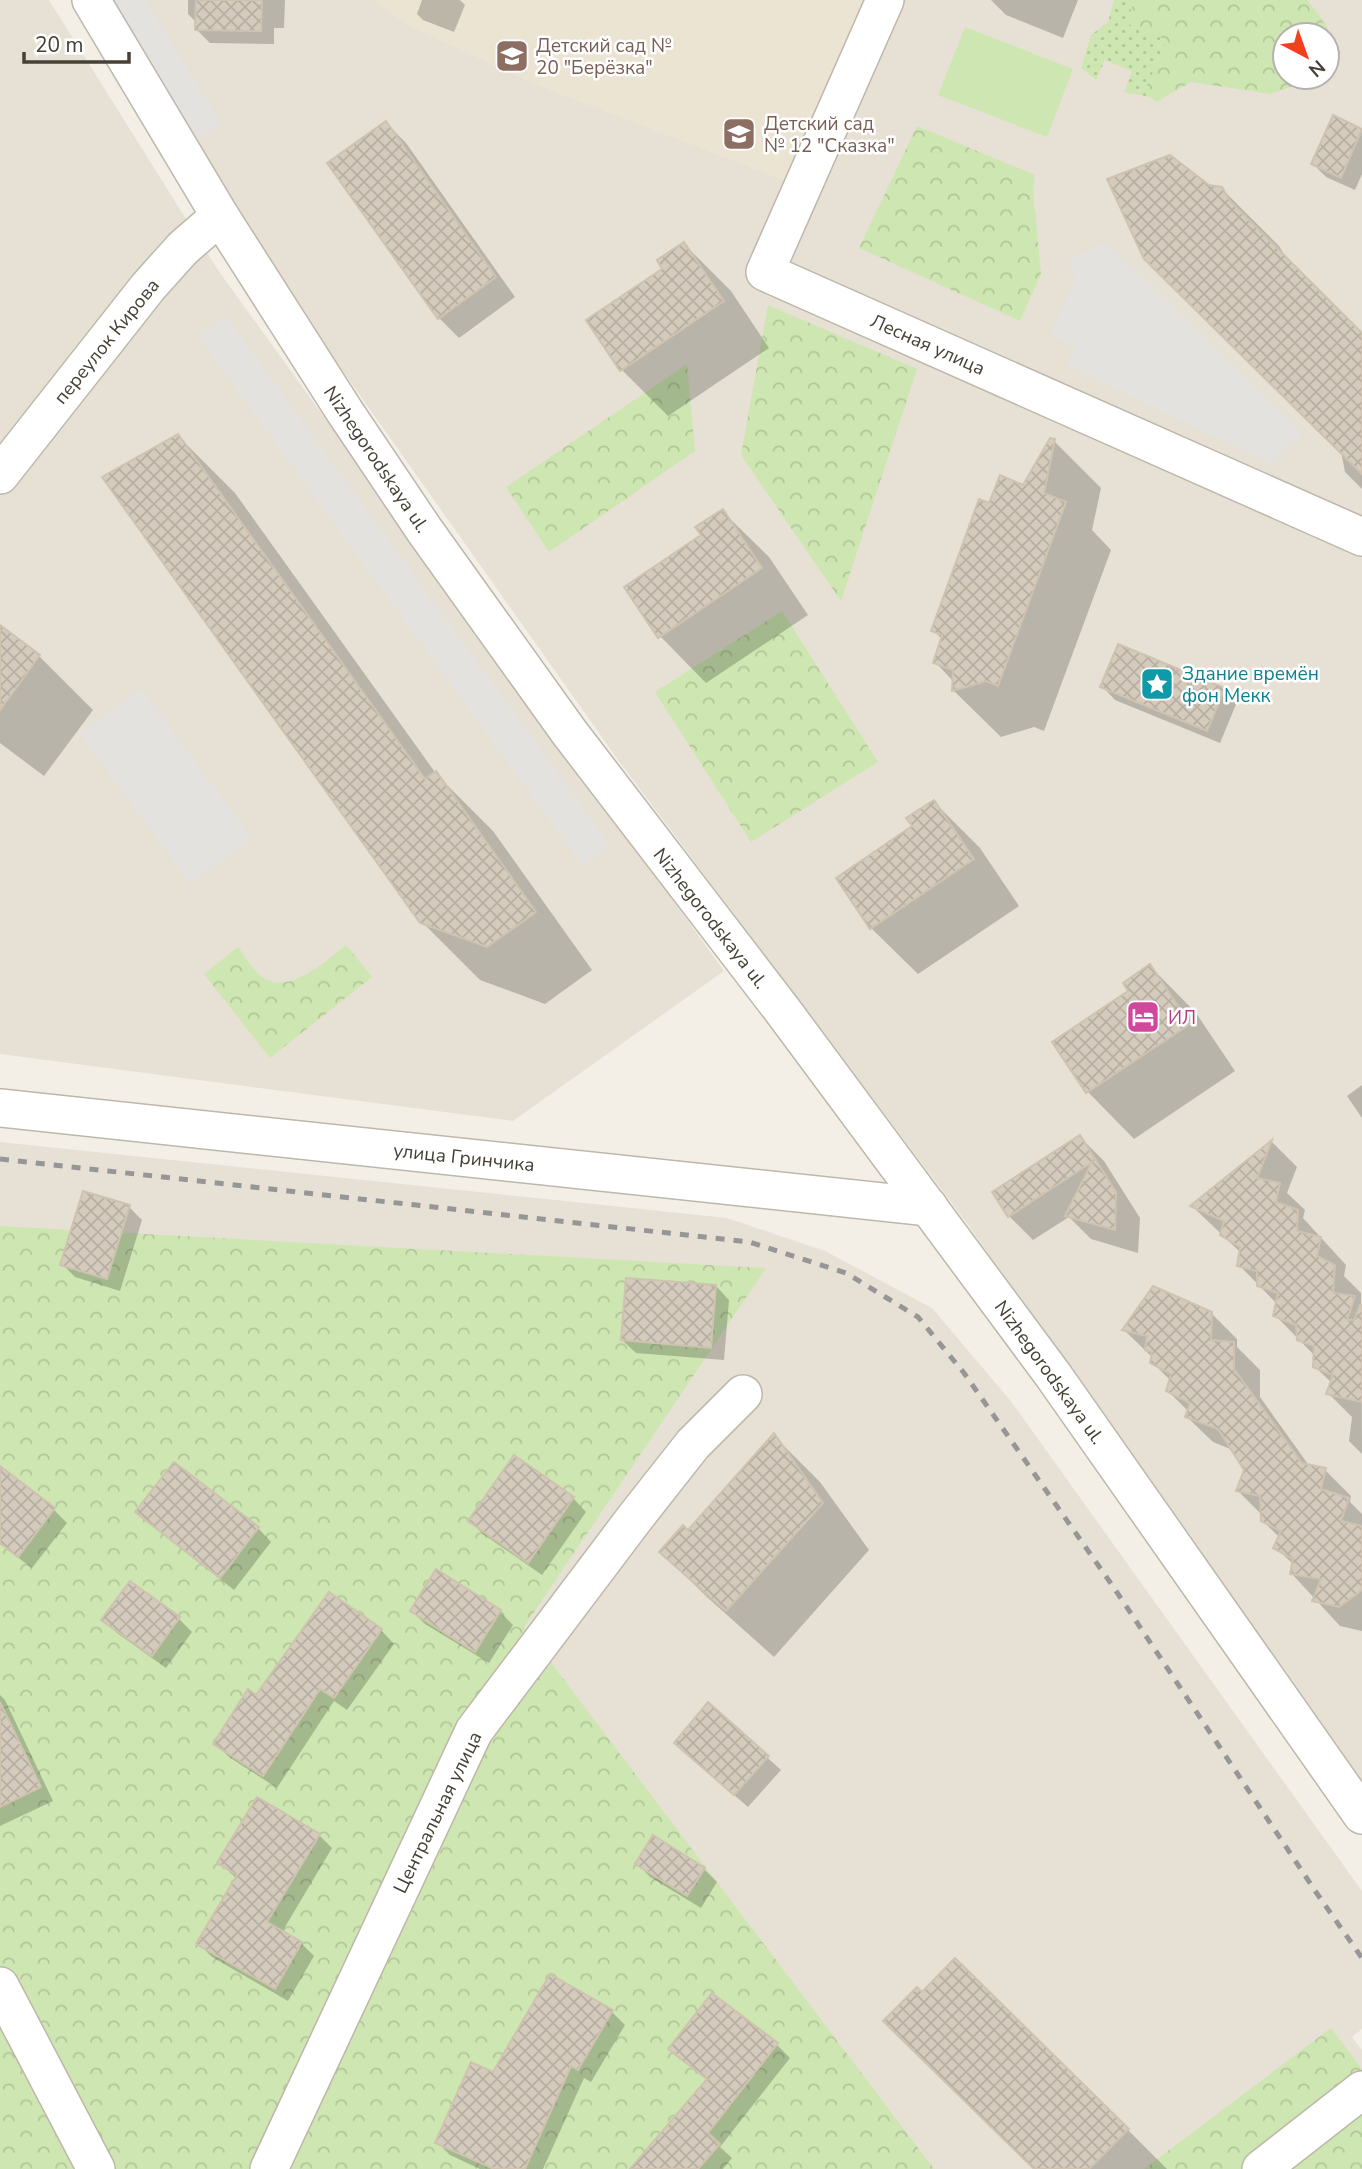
<svg xmlns="http://www.w3.org/2000/svg" width="1362" height="2169" viewBox="0 0 1362 2169" font-family="'Nunito Sans',sans-serif">
<style>
.residential{fill:#e7e1d5;fill-rule:evenodd}
.education{fill:#ece4d2}
.grass{fill:url(#grass-dots)}
.forest{fill:url(#forest-crowns)}
.garden{fill:#cee6b1}
.parking{fill:#e4e2df}
.shadow{fill:#0003}
.building{fill:url(#building-cross-hatch);stroke:#cfc3b0;stroke-width:2}
.lines{fill:none;stroke-linecap:round;stroke-linejoin:round}
.minor-casing{stroke:#beb7aa;stroke-width:40}
.minor{stroke:#fff;stroke-width:37}
.rail{stroke:#969696;stroke-width:5;stroke-dasharray:9 9;stroke-linecap:butt}
.labels{text-anchor:middle;stroke-width:5;stroke-linejoin:round;paint-order:stroke}
.education-label{font-size:19px;fill:#785e54;stroke:#fff;text-anchor:start}
.street-label{font-size:19px;fill:#464036;stroke:#fff}
.culture-label{font-size:19px;fill:#0d838f;stroke:#fff;text-anchor:start}
.hotel-label{font-size:19px;fill:#b23c85;stroke:#fff;text-anchor:start}
</style>
<defs>
<pattern id="grass-dots" width="8" height="8" patternUnits="userSpaceOnUse" patternTransform="scale(1.75)"><rect width="8" height="8" fill="#cee6b1"/><path d="M2 2h.1M6 6h.1" fill="none" stroke="#b2c699" stroke-width="1.8" stroke-linecap="round"/></pattern>
<pattern id="forest-crowns" width="20" height="18" patternUnits="userSpaceOnUse" patternTransform="scale(1.75)"><rect width="20" height="18" fill="#cee6b1"/><path d="M2 6a3 3 0 1 1 6 0M12 15a3 3 0 1 1 6 0" fill="none" stroke="#b2c699"/></pattern>
<pattern id="building-cross-hatch" width="8" height="8" patternUnits="userSpaceOnUse" patternTransform="scale(1.75)"><rect width="8" height="8" fill="#d4cbbd"/><path d="M0 0l8 8M0 8l8-8" fill="none" stroke="#b7afa3"/></pattern>
</defs>
<rect width="100%" height="100%" fill="#f3efe7"/>
<g class="residential">
<polygon points="0,0 49,0 218,270 724,971 513,1121 0,1054"/>
<path d="M108 0H1362V1799L969 1226 621 764 257 250ZM1285 35H1327V77H1285Z"/>
<polygon points="0,1142 727,1218 825,1251 932,1308 1010,1400 1362,1891 1362,2029 1352,2037 1362,2050 1362,2169 0,2169"/>
</g>
<polygon class="education" points="373,0 873,0 791,183 537,85 409,26"/>
<polygon class="grass" points="1114,0 1135,0 1127,23 1168,40 1144,92 1150,97 1124,92 1132,71 1105,60 1096,80 1081,68 1091,35 1108,22"/>
<g class="forest">
<path d="M1135 0H1307C1321 17 1339 37 1327 60V35H1285V77H1315L1313 79 1271 94 1191 82 1156 102 1144 92 1167 40 1126 23Z"/>
<polygon points="917,126 1035,175 1033,191 1041,274 1020,321 859,248"/>
<polygon points="768,305 917,369 841,601 741,455"/>
<polygon points="687,364 695,451 549,552 506,487"/>
<polygon points="782,611 878,762 751,842 655,692"/>
<path d="M346 945 372 977 270 1058 204 974 238 947C246 957 255 975 268 980 295 991 327 960 346 945Z"/>
<polygon points="0,1226 766,1268 524,1627 934,2169 0,2169"/>
<polygon points="1331,2028 1362,2069 1362,2169 1144,2169"/>
</g>
<polygon class="garden" points="965,27 1073,69 1047,137 938,95"/>
<g class="parking">
<polygon points="114,0 145,0 221,124 196,139"/>
<polygon points="1106,243 1302,434 1272,464 1067,365 1075,346 1051,335 1077,276 1067,261"/>
<polygon points="225,316 610,846 583,866 198,336"/>
<polygon points="141,689 252,839 190,884 80,734"/>
</g>
<g class="shadow">
<polygon points="188,0 285,0 284,28 274,28 274,44 210,43 197,30 197,23 188,14"/>
<polygon points="422,0 460,0 465,5 454,32 423,20 417,14"/>
<polygon points="991,0 1078,0 1063,38 1006,15"/>
<polygon points="1334,118 1362,130 1362,174 1355,190 1326,177 1313,164"/>
<polygon points="386,123 406,143 515,297 459,338 439,318"/>
<polygon points="1209,186 1221,188 1279,246 1288,261 1362,336 1362,489 1345,472 1341,451"/>
<polygon points="684,244 731,291 769,348 668,416 622,370 665,269"/>
<polygon points="178,436 235,493 437,775 493,831 592,970 545,1004 480,980 422,922"/>
<polygon points="1054,441 1101,488 1092,530 1111,550 1044,731 1034,727 1001,737 954,691 954,682 935,662 943,640 934,631 990,506 1024,487"/>
<polygon points="722,511 769,557 808,615 706,683 660,636 703,536"/>
<polygon points="0,627 39,656 93,710 44,776 0,743"/>
<polygon points="1102,686 1224,689 1237,702 1220,743 1115,700"/>
<polygon points="934,802 980,848 1019,906 918,974 871,928"/>
<polygon points="1150,966 1196,1013 1235,1071 1134,1139 1088,1092 1054,1043 1130,991"/>
<polygon points="1362,1085 1362,1118 1347,1096"/>
<polygon points="1080,1137 1104,1161 1140,1218 1138,1253 1091,1239 1069,1217 1033,1240 1009,1216"/>
<polygon points="1272,1142 1297,1167 1287,1193 1305,1210 1303,1218 1346,1265 1344,1276 1361,1293 1362,1454 1349,1441 1352,1417 1328,1393 1332,1383 1314,1366 1315,1356 1275,1315 1277,1304 1239,1265 1241,1253 1192,1206"/>
<polygon points="129,1207 142,1220 120,1291 75,1277 62,1264"/>
<polygon points="716,1286 729,1300 724,1360 636,1353 622,1340"/>
<polygon points="1211,1313 1237,1339 1237,1347 1260,1370 1260,1397 1310,1467 1325,1470 1351,1496 1350,1502 1362,1514 1362,1631 1340,1626 1292,1574 1294,1565 1275,1547 1280,1538 1262,1520 1262,1515 1238,1491 1246,1470 1233,1450 1213,1442 1187,1417 1189,1412 1168,1391 1171,1381 1152,1362 1153,1356 1150,1355 1124,1330"/>
<polygon points="774,1436 820,1482 869,1550 774,1657 708,1598 661,1552 688,1533"/>
<polygon points="0,1468 54,1510 67,1523 32,1568 0,1544"/>
<polygon points="573,1498 586,1512 542,1575 483,1534 470,1521"/>
<polygon points="137,1511 258,1528 271,1542 234,1590 151,1525"/>
<polygon points="436,1572 500,1612 513,1625 489,1663 425,1624 412,1611"/>
<polygon points="130,1583 179,1619 192,1632 166,1668 117,1633 103,1620"/>
<polygon points="329,1594 381,1630 394,1644 347,1710 334,1701 277,1788 229,1757 216,1744 257,1697"/>
<polygon points="0,1695 5,1700 53,1801 0,1826"/>
<polygon points="709,1705 781,1770 748,1807 689,1756"/>
<polygon points="319,1835 332,1848 282,1932 301,1943 314,1956 288,2001 212,1957 199,1944 236,1878 220,1863"/>
<polygon points="637,1863 704,1869 717,1882 701,1908 650,1877"/>
<polygon points="955,1960 1128,2130 1167,2169 1035,2169 922,1994"/>
<polygon points="612,2012 625,2025 591,2082 584,2078 543,2169 480,2169 450,2155 437,2142 494,2074"/>
<polygon points="776,2044 790,2058 720,2147 732,2158 723,2169 646,2169 708,2081 671,2049"/>
</g>
<g class="building">
<polygon points="196,0 262,0 261,31 195,30"/>
<polygon points="1333,115 1362,129 1341,178 1311,164"/>
<polygon points="386,121 496,277 438,319 327,163"/>
<polygon points="1170,155 1209,185 1222,187 1230,201 1362,333 1362,474 1144,259 1107,179"/>
<polygon points="684,242 724,301 620,371 586,320 662,269 657,260"/>
<polygon points="178,434 425,779 436,771 536,912 487,947 420,923 102,477"/>
<polygon points="1050,438 1055,439 1044,493 1066,502 998,686 986,681 952,691 953,670 933,663 942,635 931,631 979,499 989,503 1000,475 1023,485"/>
<polygon points="723,509 762,568 658,638 624,587 701,535 695,527"/>
<polygon points="0,625 40,655 0,710"/>
<polygon points="1118,644 1225,688 1207,731 1100,687"/>
<polygon points="934,800 974,859 870,929 836,878 912,826 906,818"/>
<polygon points="1150,964 1190,1024 1086,1093 1052,1042 1128,991 1123,983"/>
<polygon points="1080,1135 1116,1192 1115,1230 1065,1216 1092,1162 1008,1217 992,1192"/>
<polygon points="1272,1140 1257,1178 1280,1183 1276,1202 1298,1210 1297,1231 1321,1237 1317,1256 1335,1265 1333,1293 1355,1296 1347,1320 1354,1320 1360,1305 1362,1305 1362,1402 1326,1394 1333,1375 1313,1367 1314,1346 1297,1340 1296,1325 1273,1316 1278,1293 1257,1286 1257,1271 1237,1266 1240,1247 1220,1235 1224,1221 1190,1206"/>
<polygon points="83,1191 130,1205 107,1279 60,1265"/>
<polygon points="626,1278 716,1285 711,1348 621,1340"/>
<polygon points="1153,1286 1212,1312 1211,1340 1234,1342 1234,1369 1302,1463 1326,1468 1321,1489 1349,1498 1341,1521 1362,1526 1362,1590 1339,1607 1312,1601 1321,1579 1290,1574 1293,1559 1273,1548 1281,1531 1261,1521 1260,1496 1236,1491 1244,1470 1218,1429 1185,1417 1190,1403 1166,1391 1171,1374 1150,1363 1152,1352 1145,1350 1147,1336 1122,1330"/>
<polygon points="774,1433 823,1503 726,1611 659,1552 683,1525 688,1530"/>
<polygon points="514,1455 574,1497 528,1563 468,1521"/>
<polygon points="174,1462 259,1527 220,1578 135,1512"/>
<polygon points="0,1466 55,1508 18,1557 0,1543"/>
<polygon points="436,1569 501,1610 475,1652 410,1611"/>
<polygon points="130,1581 180,1617 152,1656 101,1620"/>
<polygon points="329,1592 382,1629 334,1698 320,1689 263,1776 213,1744 248,1689 256,1695"/>
<polygon points="0,1702 41,1787 0,1807"/>
<polygon points="708,1702 769,1756 734,1795 674,1743"/>
<polygon points="257,1797 320,1834 267,1922 302,1942 275,1989 196,1944 237,1875 217,1863"/>
<polygon points="653,1835 705,1868 687,1896 635,1864"/>
<polygon points="955,1958 1129,2129 1089,2169 1034,2169 883,2021 917,1987 922,1992"/>
<polygon points="550,1974 613,2010 578,2070 571,2066 525,2169 494,2169 435,2143 471,2062 493,2072"/>
<polygon points="712,1993 778,2043 708,2133 720,2144 698,2169 630,2169 707,2079 668,2049"/>
</g>
<g class="lines">
<defs>
<g id="minor">
<polyline points="91,0 220,216 345,412 425,531 569,732 783,1011 1053,1375 1362,1815"/>
<polyline points="885,0 765,272 1362,537"/>
<polyline points="0,475 148,287 183,248 220,216"/>
<polyline points="0,1108 929,1207"/>
<polyline points="0,1986 96,2169"/>
<polyline points="269,2169 474,1731 634,1519 693,1444 743,1394"/>
<polyline points="1261,2169 1362,2090"/>
</g>
</defs>
<use href="#minor" class="minor-casing"/>
<use href="#minor" class="minor"/>
<polyline class="rail" points="0,1159 749,1242 846,1273 918,1317 964,1373 1112,1585 1318,1895 1362,1958"/>
</g>
<defs>
<symbol id="school-square" viewBox="-11 -11 22 22"><rect x="-9" y="-9" width="18" height="18" rx="4" fill="#8d6e63" stroke="#fff"/><path d="M0-5L7-2L0 1L-7-2ZM-4 1L0 2.5L4 1V4Q0 6-4 4Z" fill="#fff"/></symbol>
<symbol id="sight-square" viewBox="-11 -11 22 22"><rect x="-9" y="-9" width="18" height="18" rx="4" fill="#0f9aa8" stroke="#fff"/><path d="M0-6L1.8-2.2L6-1.7L2.9 1.2L3.7 5.4L0 3.3L-3.7 5.4L-2.9 1.2L-6-1.7L-1.8-2.2Z" fill="#fff"/></symbol>
<symbol id="hotel-square" viewBox="-11 -11 22 22"><rect x="-9" y="-9" width="18" height="18" rx="4" fill="#d1479c" stroke="#fff"/><path d="M-6-4.5h1.5V1H6V5H4.5V3h-9V5H-6ZM-4 0a1.8 1.8 0 1 1 3.6 0ZM.5 0V-2.5h3Q6-2.5 6 0Z" fill="#fff"/></symbol>
</defs>
<g fill-rule="evenodd">
<use href="#school-square" x="493" y="37" width="38" height="38"/>
<use href="#school-square" x="720" y="115" width="38" height="38"/>
<use href="#sight-square" x="1138" y="665" width="38" height="38"/>
<use href="#hotel-square" x="1124" y="998" width="38" height="38"/>
</g>
<g class="labels">
<g class="education-label">
<text x="536" y="52">Детский сад №<tspan x="536" dy="22">20 "Берёзка"</tspan></text>
<text x="764" y="130">Детский сад<tspan x="764" dy="22">№ 12 "Сказка"</tspan></text>
</g>
<g class="street-label">
<text transform="translate(106 341) rotate(-51)" y="7">переулок Кирова</text>
<text transform="translate(928 344) rotate(24)" y="7">Лесная улица</text>
<text transform="translate(377 459) rotate(56)" y="7">Nizhegorodskaya ul.</text>
<text transform="translate(711 918) rotate(52)" y="7">Nizhegorodskaya ul.</text>
<text transform="translate(464 1157) rotate(6)" y="7">улица Гринчика</text>
<text transform="translate(1050 1372) rotate(54)" y="7">Nizhegorodskaya ul.</text>
<text transform="translate(437 1812) rotate(-64)" y="7">Центральная улица</text>
</g>
<g class="culture-label">
<text x="1182" y="680">Здание времён<tspan x="1182" dy="22">фон Мекк</tspan></text>
</g>
<g class="hotel-label">
<text x="1168" y="1024">ИЛ</text>
</g>
</g>
<g transform="translate(1306 56) rotate(139)"><circle r="33" fill="#ffffff" stroke="#b5b3af" stroke-width="2"/>
<path d="M0-5L12 26L0 18L-12 26Z" fill="#f33f1e"/>
<text y="-10" font-size="19" font-weight="bold" text-anchor="middle" fill="#464036">N</text>
</g>
<path d="M24 52v10h105v-10" fill="none" stroke="#464036" stroke-width="3.5"/>
<text x="35" y="52" font-size="21" fill="#464036" stroke="#ffffff" stroke-width="5" paint-order="stroke">20 m</text>
</svg>
